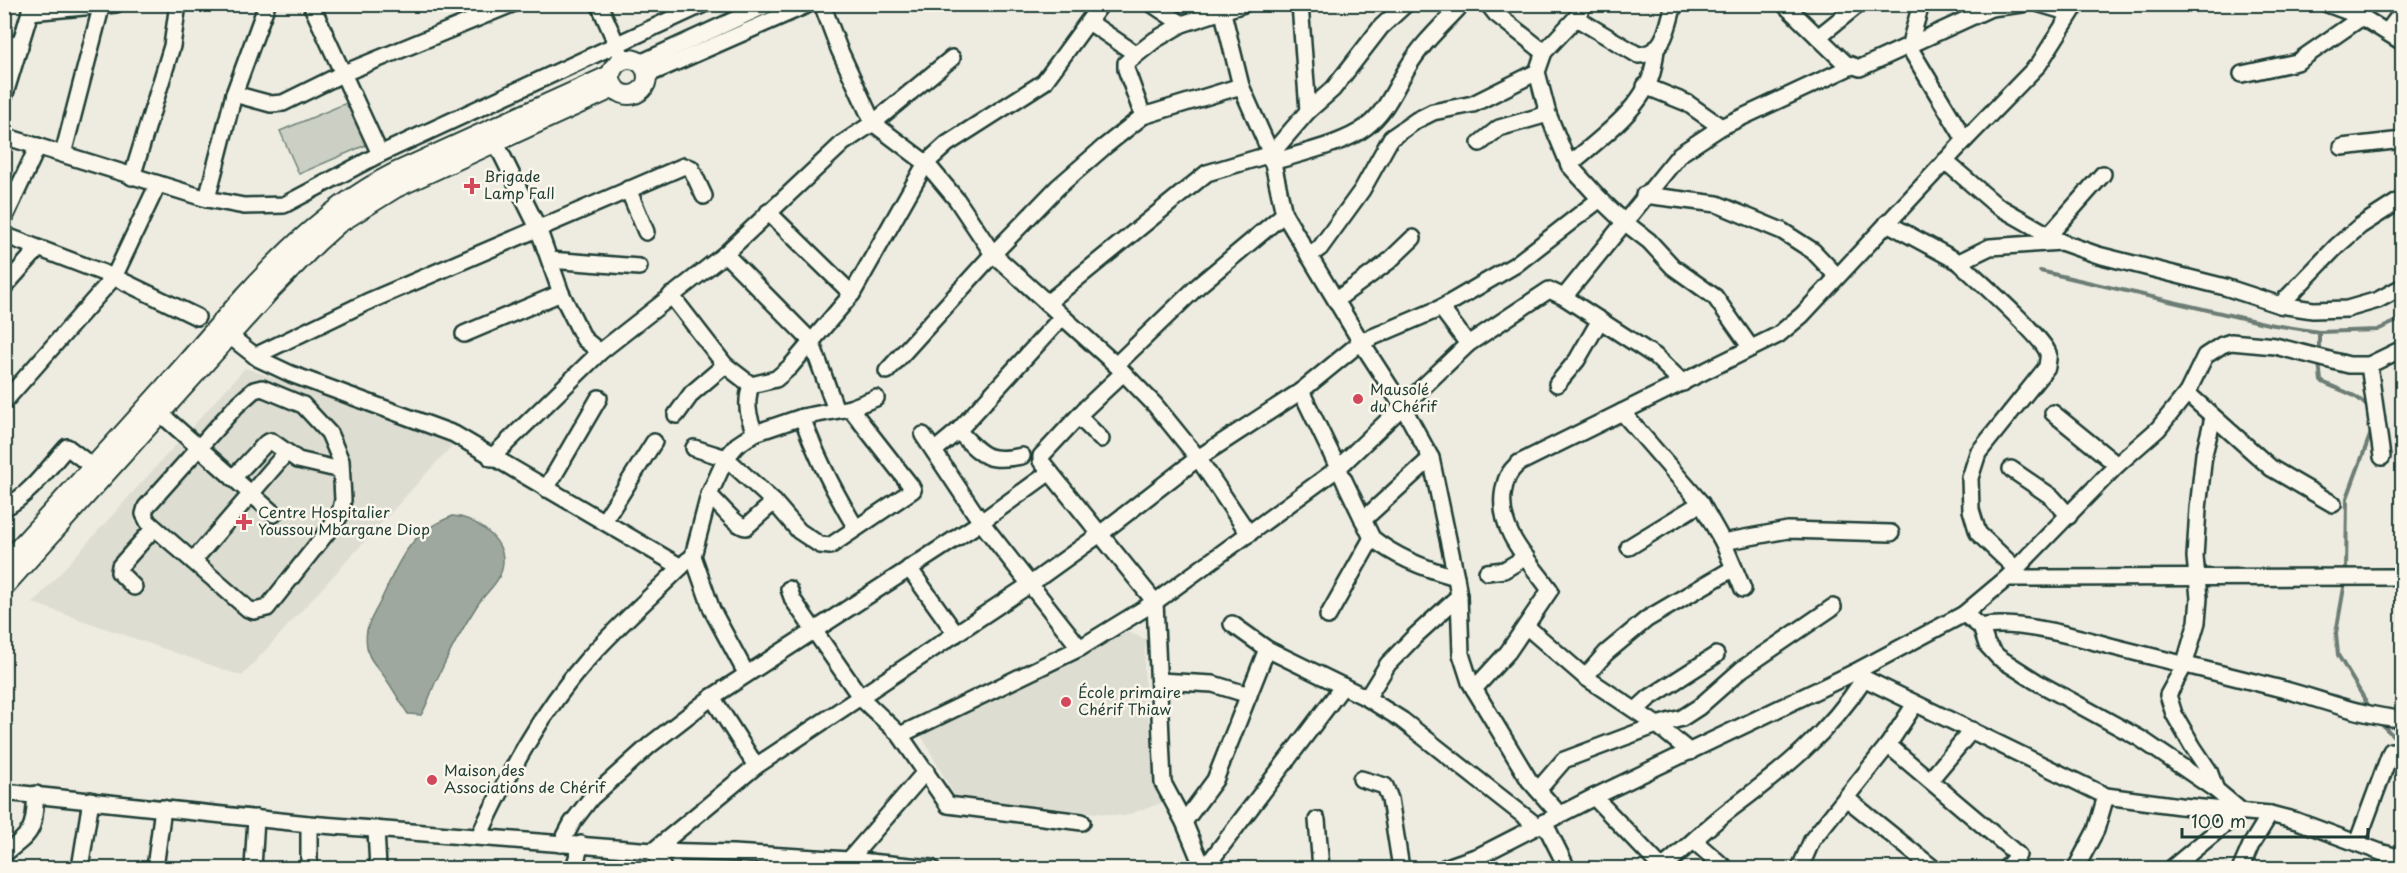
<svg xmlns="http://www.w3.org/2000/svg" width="2407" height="873" viewBox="0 0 2407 873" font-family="'Playpen Sans',sans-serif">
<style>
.built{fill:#ddddd2}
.green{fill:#cbcfc4;stroke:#75867c;stroke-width:1.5}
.water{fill:#9fa89f;stroke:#6c7d74;stroke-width:1.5}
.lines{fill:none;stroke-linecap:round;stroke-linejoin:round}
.stream{stroke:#6c7d74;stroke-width:4}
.minor-casing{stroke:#1f3d34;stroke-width:20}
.major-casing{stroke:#1f3d34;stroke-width:22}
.minor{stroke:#fbf7ec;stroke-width:15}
.major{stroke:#fbf7ec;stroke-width:18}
.poi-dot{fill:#d1495b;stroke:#fbf7ec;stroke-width:2}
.labels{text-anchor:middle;stroke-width:5;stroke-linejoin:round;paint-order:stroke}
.poi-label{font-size:15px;fill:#1f3d34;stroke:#fbf7ec;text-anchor:start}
</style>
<rect width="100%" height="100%" fill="#eeece1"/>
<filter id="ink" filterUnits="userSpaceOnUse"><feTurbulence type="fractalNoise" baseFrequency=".0167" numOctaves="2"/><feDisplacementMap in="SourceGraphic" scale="12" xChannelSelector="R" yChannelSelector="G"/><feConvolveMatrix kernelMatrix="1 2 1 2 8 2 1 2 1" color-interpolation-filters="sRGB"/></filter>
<g filter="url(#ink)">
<g class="built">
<polygon points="245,368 456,441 242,676 33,603"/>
<polygon points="1127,632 1146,639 1144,670 1153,765 1167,801 1124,816 955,797 920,733"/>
</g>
<polygon class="green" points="349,102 368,144 299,174 280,131"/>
<path class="water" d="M453 516C473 517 504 538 503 561 503 580 488 590 478 604 465 624 448 655 438 677 431 690 429 702 421 715L408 714C400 702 394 690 386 679 381 670 370 662 368 652 363 630 369 623 379 604 399 564 405 534 453 516Z"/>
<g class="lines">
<g class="stream">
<polyline points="2040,271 2268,324 2319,332 2377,330 2402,319"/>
<polyline points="2319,332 2319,354"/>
<path d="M2319 362 2321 381C2339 391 2356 392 2369 409"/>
<polyline points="2346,574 2347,498 2372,430"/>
<polyline points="2345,582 2336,633 2338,655 2370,708"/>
<polyline points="2379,722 2402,744"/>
</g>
<defs>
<g id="minor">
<polyline points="311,4 380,154"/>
<polyline points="599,4 623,59"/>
<polyline points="822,4 839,49 873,123 926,163 957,200 993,254 1116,365 1155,405 1198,458 1249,534"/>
<polyline points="1152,4 1182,24"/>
<polyline points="1300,4 1308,111"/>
<polyline points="1488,4 1496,14 1544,52"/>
<polyline points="1584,4 1576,18 1544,52 1537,72 1548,114 1569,165 1600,199 1623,221 1649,241 1673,267 1715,297 1751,348"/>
<polyline points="1784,4 1845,63 1860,68 1991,8 2022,4"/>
<polyline points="1921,4 1909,47 1965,140"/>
<polyline points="2040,4 2070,13"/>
<polyline points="2327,4 2362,17 2402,42"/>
<polyline points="30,12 116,4"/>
<polyline points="1223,13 1241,86 1271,154 1284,214 1361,342 1403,407 1431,458 1456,577 1459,596 1461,654 1470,682 1529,780 1560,815"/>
<path d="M1576 18 1638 55C1665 55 1668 25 1674 4"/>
<polyline points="1089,22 1136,54"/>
<polyline points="2387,32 2402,12"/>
<polyline points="1818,37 1859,4"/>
<polyline points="4,42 20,47"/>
<polyline points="640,63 769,4"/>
<polyline points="2242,74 2297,62 2362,17"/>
<polyline points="647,75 809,4"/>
<polyline points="1645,86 1687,103 1721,127"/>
<polyline points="234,94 271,104 283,103 344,73 512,4"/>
<polyline points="4,97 30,12 30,4"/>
<polyline points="1143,116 1126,69 1126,63 1155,40 1182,24 1244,4"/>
<polyline points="4,136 207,199 244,206 284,205 380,154 704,4"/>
<polyline points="496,143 538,228 561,293 584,339 600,352 725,254 843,143 873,123 952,58"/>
<polyline points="1480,143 1499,128 1548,114"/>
<polyline points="2342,147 2402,140"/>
<polyline points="63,154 102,4"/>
<polyline points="1945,161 1996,205 2061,242 2098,255 2225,287 2280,305 2313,310 2347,309 2378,300 2402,287"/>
<path d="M1272 162C1301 153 1344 144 1366 127 1387 111 1395 88 1408 67 1422 43 1444 24 1462 4"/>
<path d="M1569 165C1597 141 1642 109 1652 73 1654 66 1655 57 1656 50"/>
<polyline points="132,177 172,46 178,4"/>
<polyline points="628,189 646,232"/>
<polyline points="1644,195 1717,204 1782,231 1813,251 1837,276"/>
<polyline points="207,199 234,94 267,4"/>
<polyline points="768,212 852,294"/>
<polyline points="4,219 38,146"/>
<polyline points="1887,223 1959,262 1990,247 2061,242"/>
<polyline points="4,235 114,277 197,317"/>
<polyline points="2049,235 2103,174"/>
<polyline points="725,254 811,341 836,410"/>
<polyline points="1309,256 1320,248 1362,190 1391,138 1417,120 1433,112 1473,104 1537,72"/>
<polyline points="550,260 639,267"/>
<path d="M1959 262C1976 278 2042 336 2048 353 2049 358 2047 363 2047 367L1978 453 1970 478 1971 510 1978 533 2016 569"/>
<polyline points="4,287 38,249"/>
<path d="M671 295 725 365 751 385C745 403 748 416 755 433"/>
<polyline points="1564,297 1680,154 1721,127 1852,66"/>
<polyline points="1336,300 1388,262 1413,238"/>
<polyline points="1047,303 1207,173 1271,154 1308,111 1333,89 1381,27 1406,4"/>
<polyline points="2280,305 2337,246 2360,226 2402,199"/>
<polyline points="1441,308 1468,344"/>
<polyline points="464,334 561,293"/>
<polyline points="231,337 259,359 291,374 454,434 681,567"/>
<polyline points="255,356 367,302 684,166 691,168 704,196"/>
<polyline points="1116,365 1198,286 1284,214"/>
<polyline points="2369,365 2382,457"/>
<polyline points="887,371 993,254 1058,187 1104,147 1143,116 1241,86"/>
<polyline points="1123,373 1086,408 1045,452 1041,456 1041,461 1155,602 1163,783 1184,822 1203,868"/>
<polyline points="1557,384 1577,360 1600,320"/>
<polyline points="751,385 776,379 790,367 852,294 926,163 947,144 1044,82 1101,4"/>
<polygon points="262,388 303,405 329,433 341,461 343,500 339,517 267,608 254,611 248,609 148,522 144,514 146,507 236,406 254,390"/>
<path d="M1301 391 1372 538C1397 558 1425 569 1456 577"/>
<polyline points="2187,393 2271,468 2333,504"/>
<polyline points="4,402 114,277 158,184"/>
<polyline points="153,407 274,514"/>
<polyline points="1622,412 1701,503 1723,542 1743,589"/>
<polyline points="2053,413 2117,465"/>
<polyline points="676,415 692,393 725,365"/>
<path d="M802 417C816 456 835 493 856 528"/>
<polyline points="1079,417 1101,439"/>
<polyline points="2213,418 2204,454 2198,509 2195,557 2199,598 2197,622 2184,666 2168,695 2174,714 2193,747 2209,771 2216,790"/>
<path d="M958 431C983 456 986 463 1022 456"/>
<polyline points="923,435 981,522 1080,648"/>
<polyline points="694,448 726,458 774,502 799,531 820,545 830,546 913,490 911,486 850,408"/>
<polyline points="934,451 958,431 1062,317"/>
<polyline points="491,458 600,352"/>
<polyline points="2011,469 2052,497 2069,516"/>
<polyline points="233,478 266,443 271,441 298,460 341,470"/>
<polyline points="546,489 599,398"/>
<path d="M709 495C719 503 735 526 746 527L774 502"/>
<path d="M4 508C29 496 49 467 67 447L93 467"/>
<polyline points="1363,520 1431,458"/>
<polyline points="604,521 654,442"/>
<polyline points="1723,542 1788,530 1891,533"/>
<polyline points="1629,547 1701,503"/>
<polyline points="193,561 286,453"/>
<polyline points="909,568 956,634"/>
<polyline points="1487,572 1504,570 1526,557"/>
<polyline points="2007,578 2402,577"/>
<polyline points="134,587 119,572 120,566 154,528"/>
<polyline points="789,589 793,600 861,698 900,735 948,805 1082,822"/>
<polyline points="1964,614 1981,627 1987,645 1998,657 2037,682 2141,739 2216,790 2241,811 2172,868"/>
<polyline points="1328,616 1372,538"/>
<polyline points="1232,624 1267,649 1367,698 1402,720 1537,826"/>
<polyline points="1526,626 1585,677 1657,725 1690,752"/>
<path d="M1981 627C2013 619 2078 637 2110 646 2165 660 2220 673 2274 687 2316 697 2359 716 2402 719"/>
<polyline points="746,673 712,610 693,556 709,495 726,458 737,445 755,433 802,417 850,408 876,398"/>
<polyline points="1853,673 2106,796 2180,806 2270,814 2297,821 2383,853 2402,858"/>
<polyline points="1585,677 1606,653 1647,619 1734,568"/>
<polyline points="1159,681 1213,684 1249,695"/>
<path d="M1474 689 1508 652 1550 590C1529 560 1499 533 1503 495 1505 480 1508 472 1519 463L1778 335 1802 315 1965 140 2039 64 2077 4"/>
<polyline points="712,697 756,766"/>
<polyline points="1367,698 1388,664 1415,636 1459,596"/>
<polyline points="1636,710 1649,698 1716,655"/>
<polyline points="900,735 1080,648 1155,602 1337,469 1468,344 1549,290 1564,297 1655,356 1683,383"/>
<polyline points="1888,745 2018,855 2006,868"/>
<polyline points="1361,779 1385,786 1390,799 1401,868"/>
<polyline points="1930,780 1972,730"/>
<polyline points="1538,790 1564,760 1657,725 1682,718 1699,707 1742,669 1833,607"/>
<polyline points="4,792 309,824 653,851 733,853 849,860 931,868"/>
<path d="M1594 797 1662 868C1685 849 1707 827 1732 808 1782 771 1829 733 1863 680"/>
<polyline points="1846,798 1933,868"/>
<polyline points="1317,820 1321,868"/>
<polyline points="1184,822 1215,780 1267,649"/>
<polyline points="1544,822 1567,868"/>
<polyline points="309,824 309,868"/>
<polyline points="376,829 378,868"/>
<path d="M479 836C508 774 541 712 587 660 618 625 655 593 688 560"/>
<polyline points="1694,841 1725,868"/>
<polyline points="2357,843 2391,751"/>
<polyline points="561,844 572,823 591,798 650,745 712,697 981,522 1050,472"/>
<path d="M4 854C34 831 33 832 36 794"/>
<polyline points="849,860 926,771"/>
<polyline points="2077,866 2096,830 2106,796"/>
<polyline points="80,868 91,800"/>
<polyline points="155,868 163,808"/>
<polyline points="253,868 256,818"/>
<polyline points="574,868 581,844"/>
<polyline points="663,868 653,851 756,766 1029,585 1100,534 1198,458 1301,391 1361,342 1441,308 1515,265 1600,199"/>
<polyline points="1205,868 1343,686"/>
<polyline points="1444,868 1481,855 1594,797 1853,673 1964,614 2007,578 2117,465 2158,429 2187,393 2205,356 2222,345 2231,342 2275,346 2349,365 2369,365 2402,349"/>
<polyline points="1800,868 1812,840 1888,745 1915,704"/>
<polyline points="2241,868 2251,845 2270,814"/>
</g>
<g id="major">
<circle cx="629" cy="77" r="18"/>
<path d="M4 564C63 500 121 436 178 372 243 298 305 218 394 173L610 75"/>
<polyline points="4,587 271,290 318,242 338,224 396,188 614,88"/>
</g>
</defs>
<use href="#minor" class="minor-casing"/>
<use href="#major" class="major-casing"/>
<use href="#minor" class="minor"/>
<use href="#major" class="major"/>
</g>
</g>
<g class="poi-dot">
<path d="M469 177h6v6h6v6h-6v6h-6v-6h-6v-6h6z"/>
<circle cx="1358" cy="399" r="6"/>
<path d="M241 513h6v6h6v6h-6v6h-6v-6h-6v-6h6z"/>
<circle cx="1066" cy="702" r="6"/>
<circle cx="432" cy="780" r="6"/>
</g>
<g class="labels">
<g class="poi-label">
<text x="484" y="182">Brigade<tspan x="484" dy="17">Lamp Fall</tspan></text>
<text x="1370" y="395">Mausolé<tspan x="1370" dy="17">du Chérif</tspan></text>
<text x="258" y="518">Centre Hospitalier<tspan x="258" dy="17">Youssou Mbargane Diop</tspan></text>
<text x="1078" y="698">École primaire<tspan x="1078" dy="17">Chérif Thiaw</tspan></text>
<text x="444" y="776">Maison des<tspan x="444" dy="17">Associations de Chérif</tspan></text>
</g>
</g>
<rect width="2407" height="873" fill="none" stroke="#fbf7ec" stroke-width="24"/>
<rect x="12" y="12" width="2383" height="849" fill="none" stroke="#1f3d34" stroke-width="2" filter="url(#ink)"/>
<path d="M2182 828v9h186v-9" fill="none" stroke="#1f3d34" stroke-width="3"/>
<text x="2191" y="828" font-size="18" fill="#1f3d34" stroke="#fbf7ec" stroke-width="4.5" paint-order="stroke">100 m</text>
</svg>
